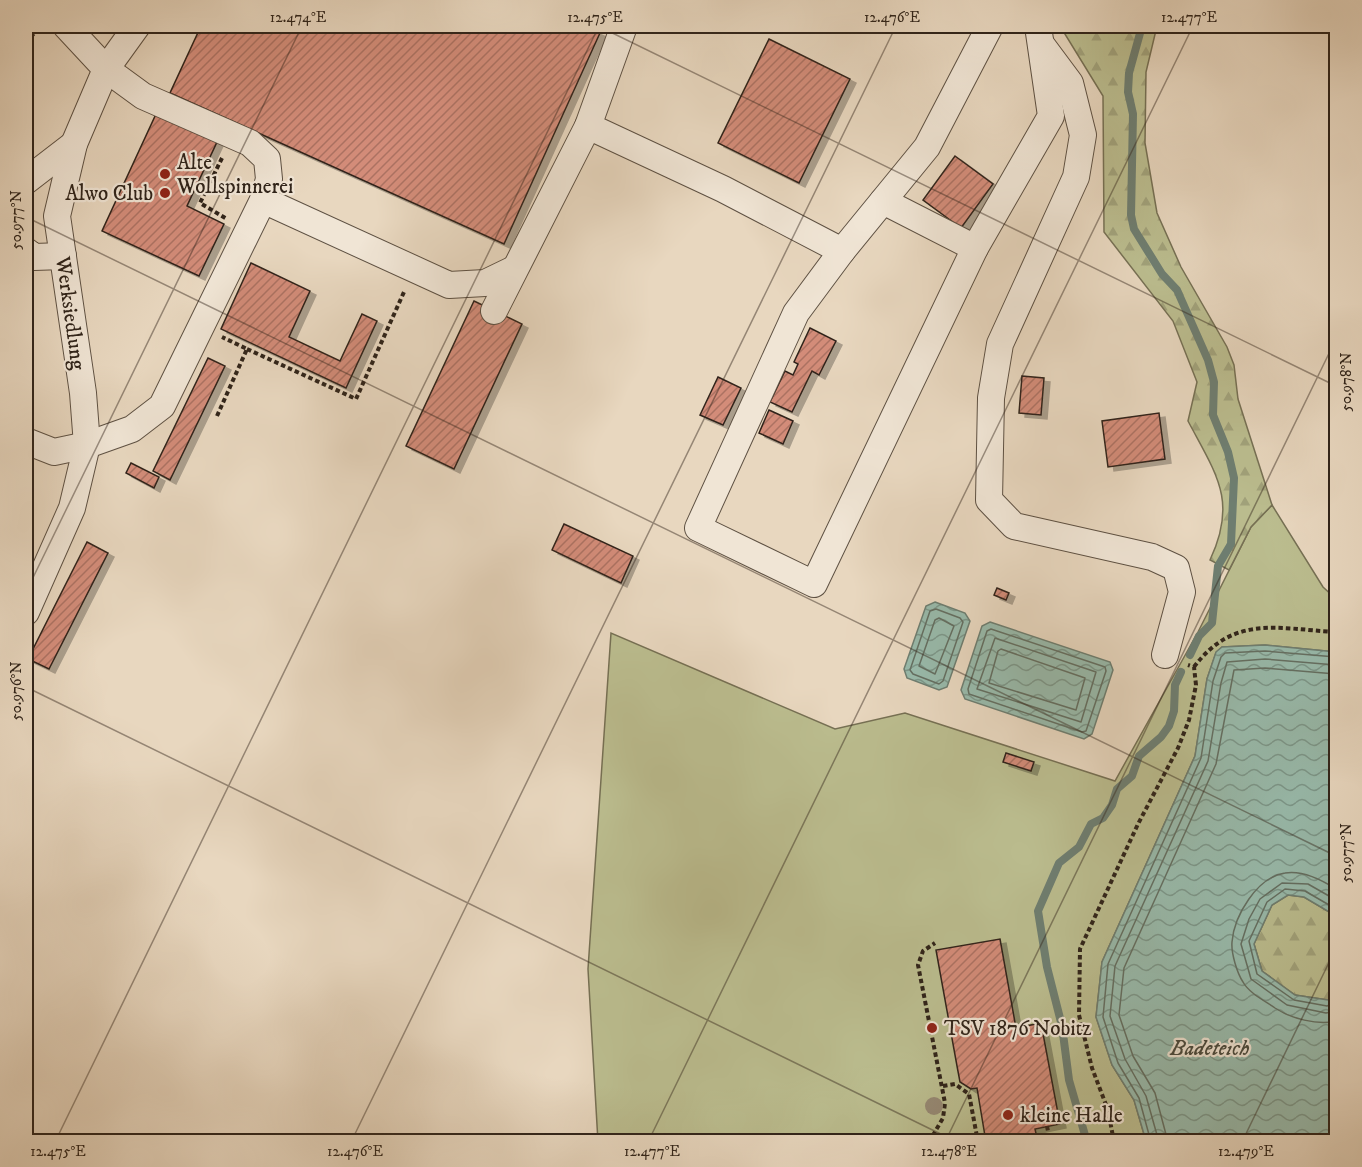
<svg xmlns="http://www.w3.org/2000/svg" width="1362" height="1167" viewBox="0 0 1362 1167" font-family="'IM FELL DW Pica',serif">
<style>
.grass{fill:#bbbd8f;stroke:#767054;stroke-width:1.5}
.forest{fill:url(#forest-firs);stroke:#767054;stroke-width:1.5}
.water{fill:url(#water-waves);stroke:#6e7e71;stroke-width:1.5}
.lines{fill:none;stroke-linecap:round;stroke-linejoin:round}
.shore{stroke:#646f62;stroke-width:1.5}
.stream{stroke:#6e7e71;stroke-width:8}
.building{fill:url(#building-hatch);stroke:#30241a;stroke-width:1.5;filter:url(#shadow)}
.minor-casing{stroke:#5e5143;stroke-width:28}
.path{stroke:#30241a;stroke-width:4;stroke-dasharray:4.5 3;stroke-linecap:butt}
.minor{stroke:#f0e5d5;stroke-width:26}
.tree{fill:#968974}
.ticks{fill:none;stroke:#30241a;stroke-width:1.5;stroke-opacity:0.45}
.poi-dot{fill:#8f2418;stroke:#f0e5d5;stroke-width:2}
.labels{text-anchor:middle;stroke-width:4.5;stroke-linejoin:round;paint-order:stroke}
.poi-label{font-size:21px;fill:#30241a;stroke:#f0e5d5;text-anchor:start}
.street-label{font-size:21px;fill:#30241a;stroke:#f0e5d5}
.water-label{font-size:22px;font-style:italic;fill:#4a4a3e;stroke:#f0e5d5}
.neatline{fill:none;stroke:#30241a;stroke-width:2}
.ticks-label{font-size:15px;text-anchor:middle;fill:#30241a}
</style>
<defs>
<pattern id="forest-firs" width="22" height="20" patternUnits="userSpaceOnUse" patternTransform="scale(1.5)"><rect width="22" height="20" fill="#bbbd8f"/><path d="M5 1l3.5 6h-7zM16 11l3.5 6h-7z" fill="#a1a27b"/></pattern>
<pattern id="water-waves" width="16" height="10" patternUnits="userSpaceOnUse" patternTransform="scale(1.5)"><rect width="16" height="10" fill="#98baab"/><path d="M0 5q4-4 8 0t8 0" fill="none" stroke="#7c978a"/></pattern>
<pattern id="building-hatch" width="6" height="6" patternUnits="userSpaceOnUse" patternTransform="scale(1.5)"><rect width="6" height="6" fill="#d38c79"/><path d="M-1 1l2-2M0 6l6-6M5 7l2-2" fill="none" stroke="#ac7262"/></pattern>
<filter id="shadow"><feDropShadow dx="6" dy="4" stdDeviation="0" flood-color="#0004"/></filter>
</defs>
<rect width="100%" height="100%" fill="#e8d7bf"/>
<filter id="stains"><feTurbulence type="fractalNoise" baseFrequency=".00333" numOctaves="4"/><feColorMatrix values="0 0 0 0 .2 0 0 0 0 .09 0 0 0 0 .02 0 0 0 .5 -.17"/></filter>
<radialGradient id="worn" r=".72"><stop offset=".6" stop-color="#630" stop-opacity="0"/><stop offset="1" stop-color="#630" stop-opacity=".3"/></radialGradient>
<polygon class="grass" points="1272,505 1323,587 1336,599 1336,652 1265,645 1222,647 1216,653 1207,679 1195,756 1102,962 1096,1017 1112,1065 1134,1100 1146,1141 598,1142 588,969 611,633 835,729 905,713 1115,781 1198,632 1251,527"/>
<g class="forest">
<path d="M1060 26H1157L1146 72 1145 143 1157 213 1181 267 1227 347 1234 365 1238 399 1272 505 1251 527 1229 570 1210 560C1238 501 1216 474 1188 421L1197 382 1173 321 1104 232 1103 96Z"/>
<polygon points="1288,895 1304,897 1336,916 1336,994 1328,1000 1295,995 1262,971 1254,944 1272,905"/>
</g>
<g class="water">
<polygon points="935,602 965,613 970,621 947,687 939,690 907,678 904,669 926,606"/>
<polygon points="990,622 1110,662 1113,670 1092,734 1084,739 965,699 961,690 982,626"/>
<polygon points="1265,645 1336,652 1336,916 1304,897 1288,895 1272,905 1254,944 1262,971 1295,995 1328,1000 1336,994 1336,1141 1146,1141 1134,1100 1112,1065 1096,1017 1102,962 1195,756 1207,679 1216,652 1222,647"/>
</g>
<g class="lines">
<g class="shore">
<polygon points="936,609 960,618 963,622 943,681 939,684 913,674 910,670 930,611"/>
<polygon points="939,618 954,626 935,674 919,666 935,620"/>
<polygon points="991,629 1105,667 1106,671 1086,731 1082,732 969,694 968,689 987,631"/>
<polygon points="995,638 1096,672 1081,722 977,689"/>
<polygon points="1001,649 1085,678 1076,710 989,683 998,651"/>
<path d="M1336 889C1322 880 1303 870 1285 873 1257 877 1234 916 1232 942 1231 953 1237 973 1243 982 1249 993 1265 1001 1275 1008 1290 1018 1318 1026 1336 1021"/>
<polyline points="1336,900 1308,884 1282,883 1260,899 1249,919 1241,944 1251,979 1287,1005 1326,1013 1336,1011"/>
<polyline points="1336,909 1305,891 1285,889 1267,902 1249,941 1257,974 1294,1000 1327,1006 1336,1002"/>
<polyline points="1151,1142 1139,1098 1118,1063 1103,1017 1108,964 1201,758 1213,681 1221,657 1225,653 1265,651 1336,657"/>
<polyline points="1159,1142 1146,1096 1125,1059 1110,1016 1115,966 1208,761 1221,683 1227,662 1265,659 1336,665"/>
<polyline points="1168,1142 1155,1093 1133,1056 1119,1015 1124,968 1216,764 1234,670 1265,668 1336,674"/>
</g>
<g class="stream">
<polyline points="1142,26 1129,73 1128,92 1133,114 1131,215 1134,229 1162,274 1177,290 1208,360 1214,382 1213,415 1228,452 1234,478 1231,544 1218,566 1212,623 1199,636 1190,655"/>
<polyline points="1087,1142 1069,1080 1062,1026 1047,967 1038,911 1059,863 1079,847 1091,824 1103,818 1112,805 1117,789 1132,776 1139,756 1161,737 1169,726 1174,711 1175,685 1181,672"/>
</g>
</g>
<g class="building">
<polygon points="201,26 584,26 600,33 504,244 170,93"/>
<polygon points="769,39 850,79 799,183 718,143"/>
<polygon points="156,114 217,142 187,206 224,224 199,276 102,231"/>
<polygon points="955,156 993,184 961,228 923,200"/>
<polygon points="251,263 310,291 289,337 340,361 362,314 377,321 346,388 221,329"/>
<polygon points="474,301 522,324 454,469 406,446"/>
<polygon points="810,328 836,341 819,375 812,371 792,412 770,402 785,371 793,375 798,364 794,362"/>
<polygon points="208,358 225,366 170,480 153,471"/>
<polygon points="1022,376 1044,378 1041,415 1019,413"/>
<polygon points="718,377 741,388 723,425 700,415"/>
<polygon points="769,410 793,421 783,444 759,433"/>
<polygon points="1159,413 1165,459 1108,467 1102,421"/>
<polygon points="131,463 159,477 154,488 126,473"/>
<polygon points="564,524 633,556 621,583 552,550"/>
<polygon points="87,542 108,553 49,669 28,659"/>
<polygon points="997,588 1009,593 1006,600 994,595"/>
<polygon points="1006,753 1034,762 1031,771 1003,762"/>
<polygon points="1000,939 1016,1028 1041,1023 1060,1124 1035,1129 1038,1142 986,1142 977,1088 971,1089 960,1082 957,1066 936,950"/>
</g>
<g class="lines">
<defs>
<g id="minor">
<polyline points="1041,44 1070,83 1083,135 1076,177 1000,344 991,398 989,500 1014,526 1152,557 1176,568 1182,592 1165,655"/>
<polyline points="588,126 723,189 842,251"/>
<polyline points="26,181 74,144"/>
<polyline points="263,200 449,285 485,283 514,269"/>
<polyline points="883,201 975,248 1051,116 1038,26"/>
<polyline points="975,248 814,584 698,528 796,313 842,251 927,147 990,26"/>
<polyline points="26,251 34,257 63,256"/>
<polyline points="494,311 588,126 624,26"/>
<polyline points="26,441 54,452 87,445 132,429 162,406 263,200 269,179 267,159 250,143 143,96 106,69 137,26"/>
<polyline points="26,612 72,508 87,445 83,393 57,216 74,144 106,69 66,26"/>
</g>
</defs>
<use href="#minor" class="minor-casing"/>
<g class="path">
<polyline points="26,43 40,26"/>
<polyline points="222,158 200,203 227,219"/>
<polyline points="247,349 356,399 404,292"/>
<polyline points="217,416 247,349 222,337"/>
<path d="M1194 667C1234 614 1278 629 1336 632"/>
<polyline points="943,1086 955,1084 969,1094 978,1142"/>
<polyline points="1047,1126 1050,1142"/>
<polyline points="929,1142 943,1118 945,1103 918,965 923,951 935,943"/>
<polyline points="1114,1142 1108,1110 1092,1068 1079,1015 1080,949 1138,824 1178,748 1189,720 1196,685 1194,667 1188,665"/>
</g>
<use href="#minor" class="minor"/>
</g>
<circle class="tree" cx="934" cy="1106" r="9"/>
<path class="ticks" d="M598 26 1336 386M26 217 1336 856M26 592 302 26M26 687 957 1142M55 1142 599 26M351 1142 896 26M648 1142 1193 26M945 1142 1336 339M1242 1142 1336 948"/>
<g class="poi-dot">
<circle cx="165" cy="174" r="6"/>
<circle cx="165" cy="193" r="6"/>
<circle cx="932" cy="1028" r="6"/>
<circle cx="1008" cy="1115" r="6"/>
</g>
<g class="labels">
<g class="poi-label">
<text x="177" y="169">Alte<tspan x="177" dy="24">Wollspinnerei</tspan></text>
<text x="153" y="200" text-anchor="end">Alwo Club</text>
<text x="944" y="1035">TSV 1876 Nobitz</text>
<text x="1020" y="1122">kleine Halle</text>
</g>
<g class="street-label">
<text transform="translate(71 313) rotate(82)" y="7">Werksiedlung</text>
</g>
<g class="water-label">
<text x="1210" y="1055">Badeteich</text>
</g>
</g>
<rect width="1362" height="1167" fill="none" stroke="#e8d7bf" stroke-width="66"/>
<rect x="33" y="33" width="1296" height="1101" class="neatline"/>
<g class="ticks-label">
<text x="298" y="22">12.474°E</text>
<text x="595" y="22">12.475°E</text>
<text x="892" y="22">12.476°E</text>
<text x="1189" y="22">12.477°E</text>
<text transform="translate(16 220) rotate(-90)" y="5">50.977°N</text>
<text transform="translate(1346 382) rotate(-90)" y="5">50.978°N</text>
<text transform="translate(16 691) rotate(-90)" y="5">50.976°N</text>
<text transform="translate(1346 853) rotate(-90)" y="5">50.977°N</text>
<text x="58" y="1156">12.475°E</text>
<text x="355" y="1156">12.476°E</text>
<text x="652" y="1156">12.477°E</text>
<text x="949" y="1156">12.478°E</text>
<text x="1246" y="1156">12.479°E</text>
</g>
<rect width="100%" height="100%" filter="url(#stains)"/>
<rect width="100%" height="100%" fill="url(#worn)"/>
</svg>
